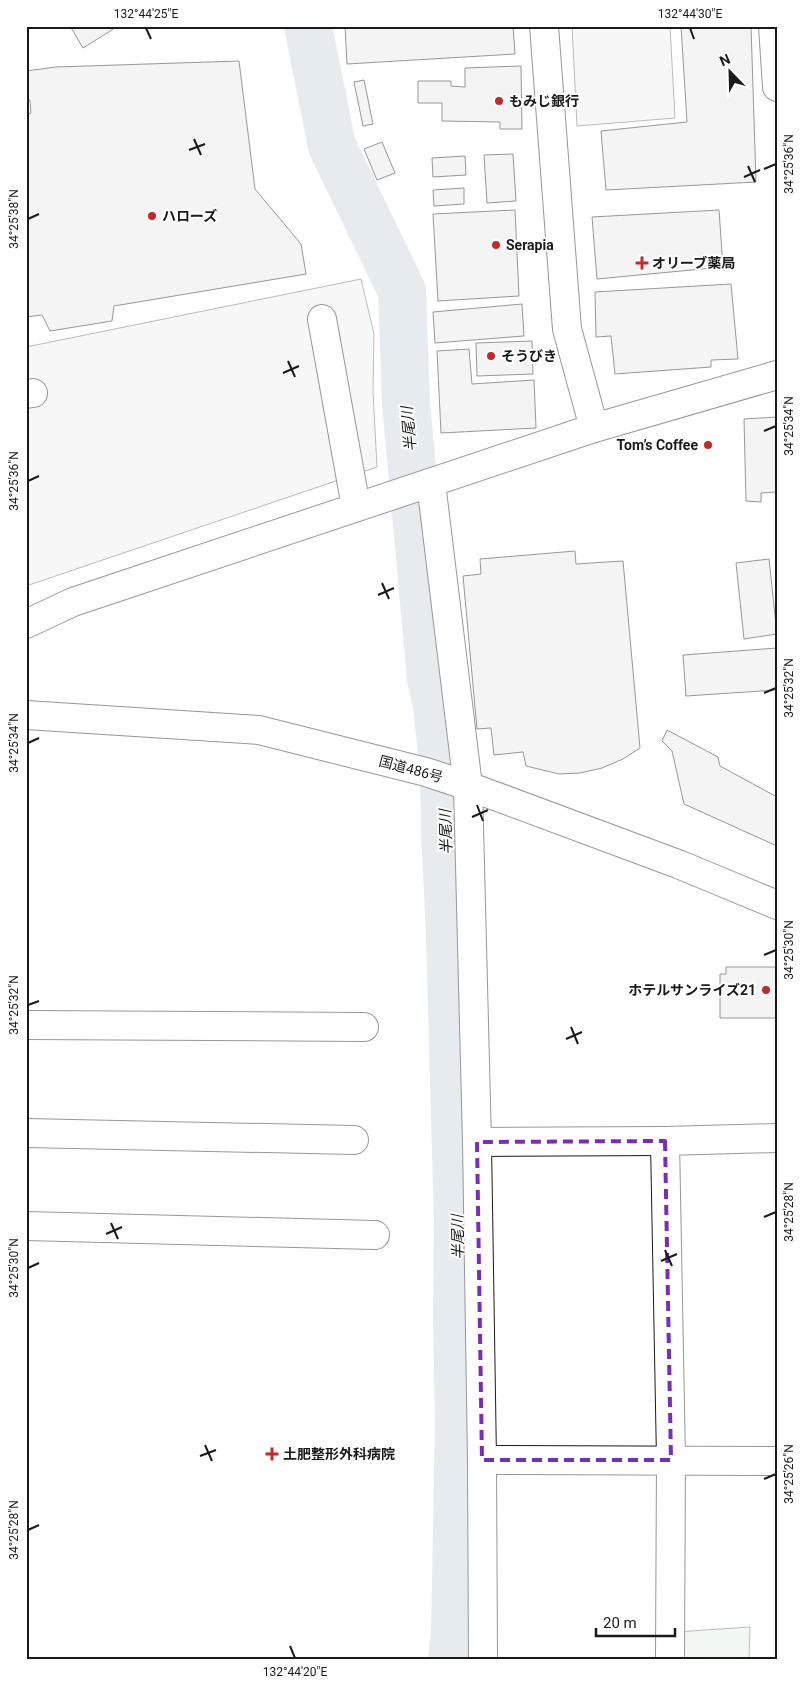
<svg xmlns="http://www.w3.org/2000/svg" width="803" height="1685" viewBox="0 0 803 1685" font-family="Roboto,'Noto Sans JP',sans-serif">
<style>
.green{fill:#e0efe3;stroke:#6a6a6a}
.parking{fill:#ededed;stroke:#6a6a6a}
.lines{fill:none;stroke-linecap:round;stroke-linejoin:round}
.river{stroke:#c6d2dc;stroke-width:48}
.building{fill:#e6e6e6;stroke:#1a1a1a}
.minor-casing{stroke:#1a1a1a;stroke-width:30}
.highway-casing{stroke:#1a1a1a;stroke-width:30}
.minor{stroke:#fff;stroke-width:28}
.highway{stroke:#fff;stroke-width:28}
.marked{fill:none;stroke:#7b2cbf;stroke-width:4;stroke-dasharray:10 6;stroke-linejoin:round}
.ticks{fill:none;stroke:#1a1a1a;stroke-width:2}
.poi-dot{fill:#c62828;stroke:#fff;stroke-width:2}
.labels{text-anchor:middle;stroke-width:4;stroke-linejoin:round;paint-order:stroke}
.poi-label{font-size:14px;font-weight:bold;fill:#1a1a1a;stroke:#fff;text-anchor:start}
.street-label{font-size:14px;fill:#1a1a1a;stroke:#fff}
.water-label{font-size:15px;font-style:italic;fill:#1a1a1a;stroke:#fff}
.neatline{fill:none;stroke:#1a1a1a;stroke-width:2}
.ticks-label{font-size:12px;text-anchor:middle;fill:#1a1a1a}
</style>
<rect width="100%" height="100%" fill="#fff"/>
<polygon class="green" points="750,1627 749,1659 677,1659 676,1632"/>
<g class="parking">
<polygon points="572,26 670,26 675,118 577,126"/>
<polygon points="361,279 374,334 373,392 377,467 26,586 26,347"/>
</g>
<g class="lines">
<polyline class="river" points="308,26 332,146 402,291 406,403 431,679 437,706 444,772 445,831 450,935 458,1224 457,1315 459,1423 455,1634 452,1659"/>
</g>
<g class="building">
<polygon points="70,26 118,26 83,48"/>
<polygon points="345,26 513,26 515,54 347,64"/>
<polygon points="681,26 751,26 756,182 606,190 601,131 687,122"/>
<polygon points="239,61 255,189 301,244 306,274 114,306 112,321 50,331 42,315 26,317 26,115 31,113 30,100 26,100 26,71 56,67"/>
<polygon points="521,66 522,129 500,129 500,122 442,121 442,103 418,103 418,81 451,81 451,86 465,87 465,68"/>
<polygon points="364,80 373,124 363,126 354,82"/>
<polygon points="382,142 395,173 377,180 364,149"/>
<polygon points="513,154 516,201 487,203 484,155"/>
<polygon points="465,156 466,175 433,177 432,158"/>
<polygon points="464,188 464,204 434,206 433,190"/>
<polygon points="515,210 519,296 438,301 433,214"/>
<polygon points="719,210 723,267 597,279 592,217"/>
<polygon points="731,284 738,359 711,360 711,367 615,374 611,336 596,337 595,292"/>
<polygon points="522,304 524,336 435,343 433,312"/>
<polygon points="532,341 533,374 477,376 476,343"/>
<polygon points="469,349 472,384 534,380 536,428 441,433 437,351"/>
<polygon points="777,417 777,492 761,493 761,502 746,501 744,419"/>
<polygon points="575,551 576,564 623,561 640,748 623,759 602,768 580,773 559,774 526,766 523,752 494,755 491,728 477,729 463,576 481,574 480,559"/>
<polygon points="769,559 777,634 744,639 736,563"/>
<polygon points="777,648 777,690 686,696 683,655"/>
<polygon points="667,730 718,757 720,766 777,797 777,846 684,804 672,751 662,741"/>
<polygon points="726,967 777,967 777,1018 720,1018 720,974 726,974"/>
</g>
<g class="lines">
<defs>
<g id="minor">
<polyline points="544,26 567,329 594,428"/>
<polyline points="773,26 777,87"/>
<polyline points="322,319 356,507"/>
<polyline points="26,394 33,393"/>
<polyline points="431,483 468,786 477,1142 482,1460 483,1659"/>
<polyline points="26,624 73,602 594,428 777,375"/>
<polyline points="26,1025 364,1027"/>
<polyline points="26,1133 354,1140"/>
<polyline points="665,1141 671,1460 670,1659"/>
<polyline points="477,1142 665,1141 777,1138"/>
<polyline points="26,1226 375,1235"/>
<polyline points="482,1460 777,1461"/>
</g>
<polyline id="highway" points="26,715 259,730 426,772 468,786 678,864 777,905"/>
</defs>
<use href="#minor" class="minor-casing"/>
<use href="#highway" class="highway-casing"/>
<use href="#minor" class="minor"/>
<use href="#highway" class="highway"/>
</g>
<path d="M0 0H803V1685H0ZM665 1141 671 1460H482L477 1142Z" fill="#fff" fill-opacity=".55" fill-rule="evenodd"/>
<path class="marked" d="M665 1141 671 1460H482L477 1142Z"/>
<path class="ticks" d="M146 28 151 39M690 28 694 39M194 139 201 155M189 150 205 144M748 166 755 182M764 169 776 164M744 177 760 170M28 219 39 214M288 361 295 377M283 373 299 366M764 431 776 426M28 481 39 476M382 583 389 599M378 595 394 588M764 693 776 688M28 743 39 738M477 805 483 821M472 817 488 810M764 955 776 950M28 1005 39 1001M571 1027 578 1044M566 1039 582 1032M764 1217 776 1212M111 1223 118 1239M106 1234 122 1227M665 1250 672 1266M661 1261 677 1254M28 1268 39 1263M205 1445 212 1461M200 1456 216 1450M764 1479 776 1474M28 1530 39 1525M290 1646 295 1658"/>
<g class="poi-dot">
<circle cx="499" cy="101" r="5"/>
<circle cx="152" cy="216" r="5"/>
<circle cx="496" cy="245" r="5"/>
<path d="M639.5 255.5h5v5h5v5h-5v5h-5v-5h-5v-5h5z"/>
<circle cx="491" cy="356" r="5"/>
<circle cx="708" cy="445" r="5"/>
<circle cx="766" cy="990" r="5"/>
<path d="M269.5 1446.5h5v5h5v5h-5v5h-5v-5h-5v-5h5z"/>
</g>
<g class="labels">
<g class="poi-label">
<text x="509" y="106">もみじ銀行</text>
<text x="162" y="221">ハローズ</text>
<text x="506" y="250">Serapia</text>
<text x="652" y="268">オリーブ薬局</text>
<text x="501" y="361">そうびき</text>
<text x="698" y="450" text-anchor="end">Tom’s Coffee</text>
<text x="756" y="995" text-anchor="end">ホテルサンライズ21</text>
<text x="283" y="1459">土肥整形外科病院</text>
</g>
<g class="street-label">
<text transform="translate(411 769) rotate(15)" y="5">国道486号</text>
</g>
<g class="water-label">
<text transform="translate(409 429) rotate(-95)" y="5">半尾川</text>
<text transform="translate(446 832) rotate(-92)" y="5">半尾川</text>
<text transform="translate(458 1237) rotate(-91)" y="5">半尾川</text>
</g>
</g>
<rect width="803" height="1685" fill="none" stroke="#ffffff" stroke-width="55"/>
<g transform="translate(730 72) rotate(337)" stroke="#ffffff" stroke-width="4" paint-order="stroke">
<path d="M0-4L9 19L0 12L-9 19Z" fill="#1a1a1a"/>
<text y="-8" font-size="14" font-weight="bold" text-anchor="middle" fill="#1a1a1a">N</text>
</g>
<path d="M596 1628v8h79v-8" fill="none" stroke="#1a1a1a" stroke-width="2.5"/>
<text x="603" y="1628" font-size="15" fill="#1a1a1a" stroke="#ffffff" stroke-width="4" paint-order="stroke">20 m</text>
<rect x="28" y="28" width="748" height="1630" class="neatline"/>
<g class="ticks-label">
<text x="146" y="18">132°44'25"E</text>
<text x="690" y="18">132°44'30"E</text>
<text transform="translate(789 164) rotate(-90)" y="4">34°25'36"N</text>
<text transform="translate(14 219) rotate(-90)" y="4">34°25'38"N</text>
<text transform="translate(789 426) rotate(-90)" y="4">34°25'34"N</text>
<text transform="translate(14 481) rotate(-90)" y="4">34°25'36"N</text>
<text transform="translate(789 688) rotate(-90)" y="4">34°25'32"N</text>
<text transform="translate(14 743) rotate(-90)" y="4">34°25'34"N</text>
<text transform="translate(789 950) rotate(-90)" y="4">34°25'30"N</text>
<text transform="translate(14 1005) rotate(-90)" y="4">34°25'32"N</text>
<text transform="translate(789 1212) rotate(-90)" y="4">34°25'28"N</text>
<text transform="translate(14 1268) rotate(-90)" y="4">34°25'30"N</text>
<text transform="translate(789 1474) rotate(-90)" y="4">34°25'26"N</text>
<text transform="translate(14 1530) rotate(-90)" y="4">34°25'28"N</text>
<text x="295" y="1676">132°44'20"E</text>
</g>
</svg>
